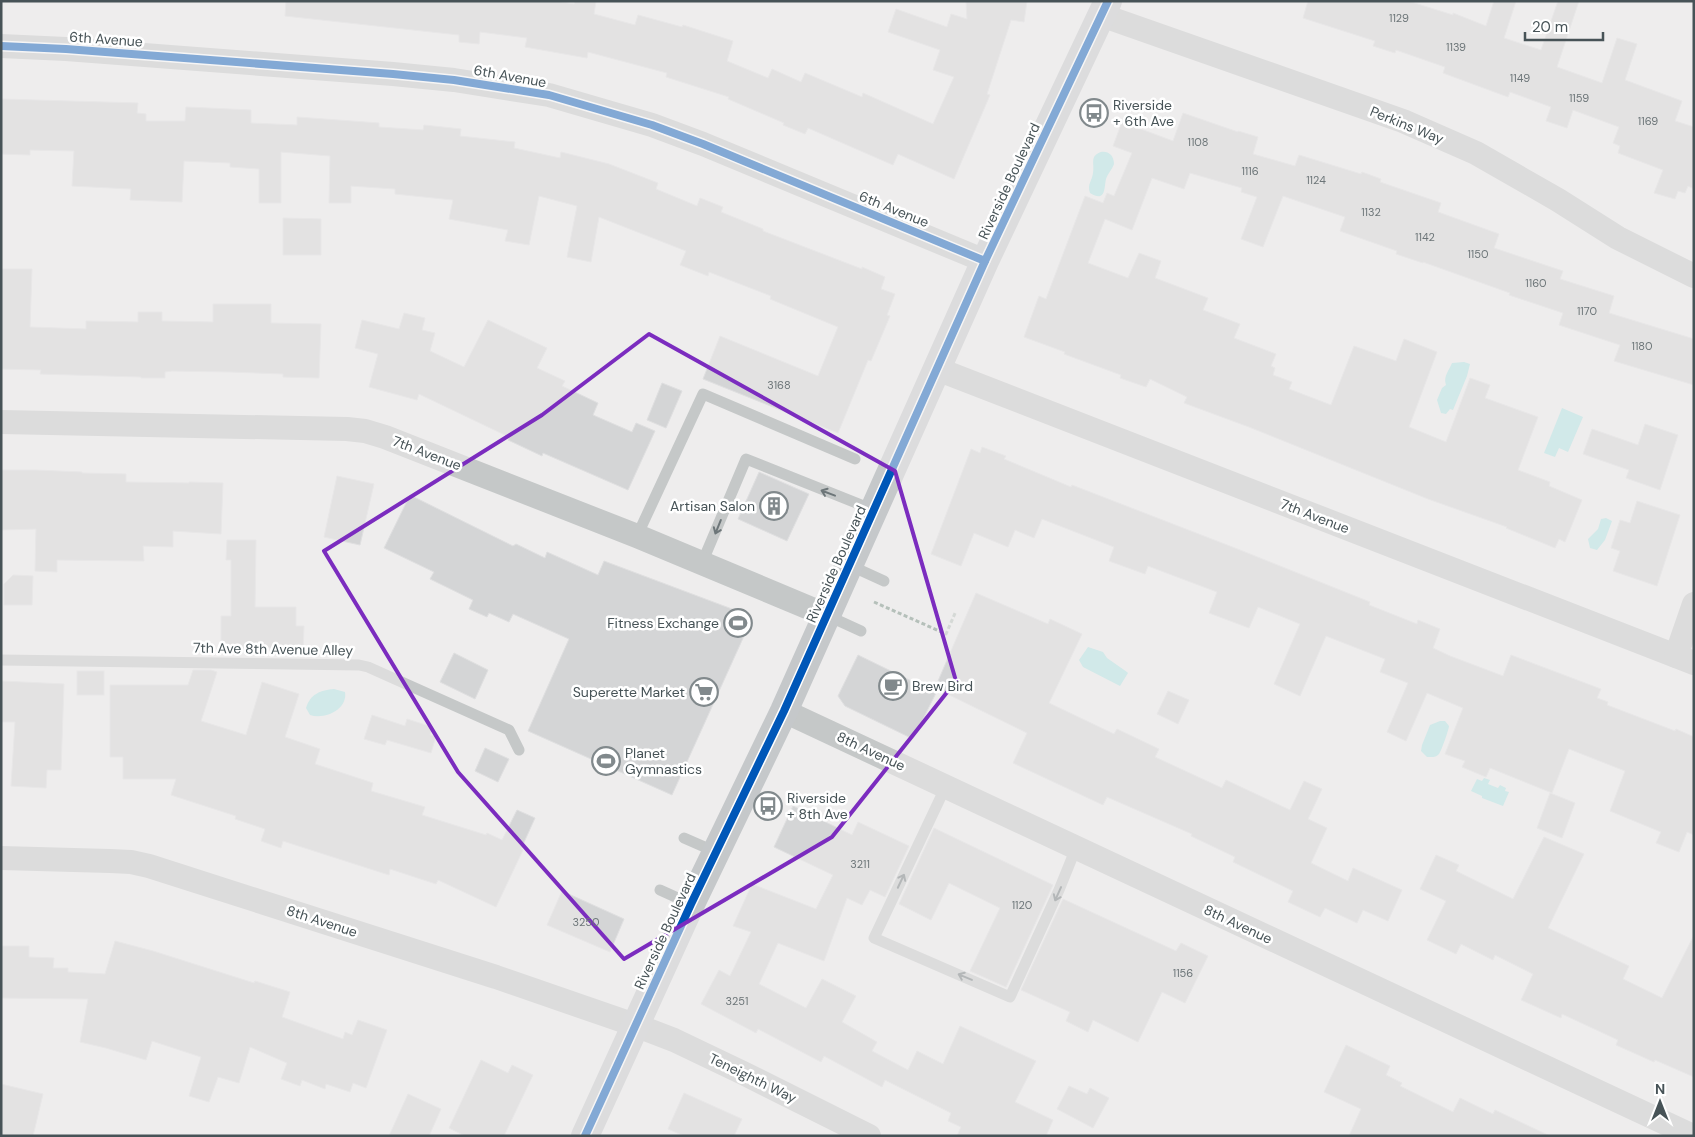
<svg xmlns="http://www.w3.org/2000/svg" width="1695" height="1137" viewBox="0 0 1695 1137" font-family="'DM Sans',sans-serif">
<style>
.water{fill:#ade4e4}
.building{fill:#d4d5d6;stroke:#dfdfe0}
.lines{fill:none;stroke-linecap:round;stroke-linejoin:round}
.path{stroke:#b5c0ba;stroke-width:3;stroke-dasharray:4 2.5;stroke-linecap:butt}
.lane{stroke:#c5c8c8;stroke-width:11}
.street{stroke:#c5c8c8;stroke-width:24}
.secondary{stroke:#c5c8ca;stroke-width:28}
.cycleway-casing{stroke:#fff;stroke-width:11}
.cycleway{stroke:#0057b8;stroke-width:8}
.oneway{stroke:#6d7679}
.marked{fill:none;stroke:#7b2cbf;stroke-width:4;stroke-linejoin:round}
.labels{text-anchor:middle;stroke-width:5;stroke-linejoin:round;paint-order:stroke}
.number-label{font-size:11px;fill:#6c7578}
.street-label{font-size:14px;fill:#475357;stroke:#fff}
.poi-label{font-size:14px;fill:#475357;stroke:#fff;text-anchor:start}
</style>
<rect width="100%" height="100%" fill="#eeeded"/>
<g class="water">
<path d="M1101 152C1109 151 1114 156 1114 164 1112 170 1108 173 1106 179 1104 188 1106 203 1090 193 1087 184 1092 181 1093 173 1095 164 1089 156 1101 152Z"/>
<path d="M1464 362 1470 364 1467 376 1453 410 1450 409 1446 414 1441 413 1437 400 1442 388 1446 385C1443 376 1449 371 1452 363Z"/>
<polygon points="1562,408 1583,417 1568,452 1559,448 1555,457 1544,453"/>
<polygon points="1606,518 1612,521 1605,540 1597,550 1590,548 1588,539 1598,529 1601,519"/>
<polygon points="1088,647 1103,652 1107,658 1127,672 1128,673 1120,686 1083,667 1079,660"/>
<path d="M334 689 345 692C348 709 325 720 310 715L306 708C310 694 321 690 334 689Z"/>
<path d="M1440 721H1445L1449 726C1449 729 1441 752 1439 754 1436 758 1431 757 1427 757L1421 751 1422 745 1430 725Z"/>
<polygon points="1484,778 1490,780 1488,784 1498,788 1500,785 1506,788 1505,791 1509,792 1503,806 1482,798 1482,796 1471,791 1477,779 1482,781"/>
</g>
<g class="building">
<polygon points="286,1 555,1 574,4 575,1 596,1 594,14 635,25 638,15 682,27 683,25 733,41 727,61 768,78 772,69 801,82 805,73 862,97 863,93 933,124 954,77 933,70 940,50 888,32 896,9 947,27 951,14 967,19 966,1 1027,1 1024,22 1011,20 987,94 990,95 954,179 898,154 893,165 808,128 805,134 783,125 784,123 728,99 729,97 666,77 667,73 588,52 587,58 525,47 527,38 480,32 479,44 459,42 459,35 285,16"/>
<polygon points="1308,1 1408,1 1453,15 1453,13 1486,26 1494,1 1516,1 1504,38 1541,50 1558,1 1579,1 1557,67 1602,83 1617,38 1637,44 1625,80 1682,101 1675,121 1694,127 1694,189 1688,186 1685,193 1678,191 1675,199 1654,193 1663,170 1618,153 1620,146 1613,143 1619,127 1573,110 1567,128 1546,121 1551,107 1510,92 1508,97 1443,73 1445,67 1396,50 1395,53 1373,46 1375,41 1303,18"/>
<polygon points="1,99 138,103 137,113 146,114 146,121 185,121 186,107 251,110 251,123 297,125 297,117 379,123 379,127 423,130 424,125 461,129 460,136 515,142 514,148 560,158 561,152 609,164 658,183 656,189 697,206 700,198 723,207 721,212 763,229 763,231 862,269 862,267 885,277 881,289 895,294 887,315 890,316 871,361 868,360 838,433 703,379 720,336 818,376 838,327 770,299 771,296 709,272 708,276 680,265 686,251 599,217 591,262 567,257 577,206 539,196 529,245 505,241 508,230 449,219 453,200 395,194 395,189 351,186 351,203 329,203 330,156 281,152 281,203 259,203 259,169 230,167 230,163 184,161 182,202 130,200 131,189 72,186 74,151 30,150 30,155 1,154"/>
<polygon points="1183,113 1238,132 1238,131 1258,137 1253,154 1295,166 1299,155 1361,174 1362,172 1381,179 1380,182 1441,203 1438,212 1499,234 1494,248 1563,271 1560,279 1614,296 1609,313 1694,339 1694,385 1614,361 1620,345 1559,325 1563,313 1509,295 1510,293 1423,262 1423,263 1396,254 1397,251 1340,231 1345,217 1283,196 1263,247 1241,239 1257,197 1241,192 1242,188 1190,173 1184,189 1152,178 1132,230 1105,219 1088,263 1128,278 1139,253 1161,261 1155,278 1208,298 1203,310 1240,324 1234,338 1276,354 1271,366 1275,368 1273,375 1292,382 1289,389 1331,405 1354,346 1396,361 1404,339 1437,352 1409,427 1446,442 1470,378 1490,385 1485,398 1538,417 1518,470 1550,482 1549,486 1582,500 1565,542 1559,539 1555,548 1506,528 1507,527 1428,499 1249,427 1184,403 1187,397 1150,379 1146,387 1120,378 1121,375 1064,354 1065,352 1024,337 1039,296 1046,299 1085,196 1103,203 1107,193 1114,196 1132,153 1113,146 1122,122 1173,141"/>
<polygon points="283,218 321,219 321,255 283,255"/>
<polygon points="1,269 32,269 30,327 86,329 86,321 138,322 138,312 162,312 162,321 213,322 213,304 271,304 271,323 321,324 319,378 283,377 283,374 230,372 172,371 165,372 165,378 141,378 141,377 40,374 41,370 1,369"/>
<polygon points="404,313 425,318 422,330 435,333 430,351 464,367 488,320 547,348 537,368 565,381 562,386 598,403 593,415 632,432 636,423 655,431 628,490 543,453 542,456 508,440 509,437 419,394 417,400 369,387 378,354 355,348 362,320 399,329"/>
<polygon points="662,383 682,391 666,428 647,420"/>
<polygon points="1645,424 1678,435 1660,490 1626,478 1629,470 1583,454 1592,429 1638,445"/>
<polygon points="982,447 1006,456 1004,459 1071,487 1072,485 1235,548 1370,602 1369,605 1417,624 1418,620 1440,629 1433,648 1450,656 1503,676 1511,655 1601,689 1597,698 1608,702 1607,705 1675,731 1676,729 1694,737 1694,835 1687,832 1679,852 1656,843 1661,832 1610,811 1625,771 1569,749 1552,793 1490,768 1486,777 1462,767 1465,761 1445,754 1463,708 1427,693 1406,741 1387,732 1408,683 1380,672 1385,659 1326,636 1300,696 1274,684 1300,624 1258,607 1249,628 1209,613 1217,592 1148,566 1145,574 1109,561 1114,547 1042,519 1034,538 1015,530 1008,547 974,533 961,566 931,554 971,449 980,453"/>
<polygon points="1,470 35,470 82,472 82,473 126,474 126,482 189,483 189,482 223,483 221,534 173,531 173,547 143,546 144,561 57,560 57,572 35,571 36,529 1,530"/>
<polygon points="759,472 809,494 787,541 738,519"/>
<polygon points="337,476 374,484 360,545 324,537"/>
<polygon points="410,495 513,546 516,544 545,558 547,552 598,575 604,561 748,615 749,625 672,795 528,731 569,639 513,614 509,622 489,613 487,617 469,609 473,600 430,579 434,572 384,548"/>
<polygon points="1637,501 1680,515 1657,586 1613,571 1620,551 1611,548 1620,520 1630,523"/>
<polygon points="227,540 256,540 255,607 296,607 296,626 304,626 303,652 272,651 273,648 221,648 221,616 231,616 231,560 226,560"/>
<polygon points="13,575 33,576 32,605 4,605 4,584"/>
<polygon points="976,593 1048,624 1050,619 1082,634 1049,703 1114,734 1117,729 1159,749 1155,757 1222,788 1226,780 1290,810 1304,781 1322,789 1308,819 1327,828 1311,863 1348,881 1353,868 1402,890 1388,921 1363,910 1357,923 1325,908 1320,917 1288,902 1293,891 1233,862 1235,857 1191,836 1192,834 1107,797 1103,805 1013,763 1027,733 935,688"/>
<polygon points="454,653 488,670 475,699 440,682"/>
<polygon points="858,655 936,693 913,739 845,706 838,696"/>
<polygon points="193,670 211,670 217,672 201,721 246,735 262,682 299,694 285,737 320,749 315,764 373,783 371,791 425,807 422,815 486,835 487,833 502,840 517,810 535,818 521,849 523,850 496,907 438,880 436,884 390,869 389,875 283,841 281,848 261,841 265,829 235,819 236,816 171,795 176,779 123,779 123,757 110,757 110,685 188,685"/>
<rect x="77" y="671" width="27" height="24"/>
<polygon points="1,681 64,684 61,770 47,770 46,788 11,786 15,722 1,722"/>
<polygon points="1168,691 1189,700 1178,724 1157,714"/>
<polygon points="372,715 405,726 407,719 432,727 430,735 436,736 431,753 387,740 385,745 364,739"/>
<polygon points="485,748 509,759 498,782 475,771"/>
<polygon points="1550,793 1575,803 1562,838 1537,828"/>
<polygon points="793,806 852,835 858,822 909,846 885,897 870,890 862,905 847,898 824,961 778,943 759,984 806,1008 822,979 856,996 842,1022 877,1042 872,1051 908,1070 917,1051 943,1064 960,1026 1036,1061 1015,1102 1053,1120 1046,1136 957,1136 961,1127 948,1121 951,1113 885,1080 882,1087 824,1056 821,1062 758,1029 756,1033 701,1004 719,970 730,976 751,932 733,926 752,884 816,909 833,875 774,847"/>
<polygon points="934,828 1053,885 1006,987 970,971 1000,908 949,883 931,920 899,904"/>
<polygon points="1544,837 1584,854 1548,928 1629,966 1623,979 1662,998 1694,935 1694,1077 1655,1060 1654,1062 1616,1045 1618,1040 1562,1014 1561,1018 1521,1000 1533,974 1495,955 1493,960 1461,944 1456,954 1427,940 1446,901 1420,889 1436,855 1459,865 1456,871 1513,899"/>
<polygon points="562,891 624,919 610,952 547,925"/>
<polygon points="1063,899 1176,951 1181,943 1208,956 1185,1003 1162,992 1138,1042 1093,1020 1088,1032 1066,1021 1070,1012 1021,990"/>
<polygon points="115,941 153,951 254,983 255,981 290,992 282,1017 343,1039 345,1032 352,1035 358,1020 387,1030 366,1088 353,1083 350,1092 326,1084 325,1089 302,1080 300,1086 281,1079 287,1063 250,1047 239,1083 218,1077 209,1102 189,1096 201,1057 152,1041 146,1060 106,1048 80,1042 88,999 1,998 1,946 29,946 29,957 54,958 53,968 68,968 68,972 105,974"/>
<polygon points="1346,1045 1390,1066 1386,1075 1402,1083 1400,1086 1453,1112 1460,1098 1493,1114 1495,1110 1550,1136 1349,1136 1361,1109 1324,1092"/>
<polygon points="481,1060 508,1073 512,1065 533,1075 504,1136 465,1136 449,1128"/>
<polygon points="1,1084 43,1094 33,1136 1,1136"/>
<polygon points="1069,1086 1087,1094 1090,1088 1109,1098 1093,1128 1057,1109"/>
<polygon points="684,1093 742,1119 734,1136 684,1136 668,1129"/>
<polygon points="408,1094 441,1109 429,1136 389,1136"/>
</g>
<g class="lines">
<polyline class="path" points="874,602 946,634 956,611"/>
<g class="lane">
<polyline points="637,536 703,394 855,459"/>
<polyline points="702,563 746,459 874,510"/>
<polyline points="849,565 884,581"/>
<polyline points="826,615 861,631"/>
<polyline points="1,660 359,665 368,667 509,730 519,750"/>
<polyline points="946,786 874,938 1010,997 1059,890 1076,848"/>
<polyline points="684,838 716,852"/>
<polyline points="660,890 691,904"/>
</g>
<g class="street">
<polyline points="1101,15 1403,121 1476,153 1558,200 1618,238 1694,276"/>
<polyline points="1,46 66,49 393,74 454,80 549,95 652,125 703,144 985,261"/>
<polyline points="937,369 1694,663"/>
<polyline points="1,422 347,429 365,431 385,437 637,536 826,615"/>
<polyline points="1676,656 1694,604"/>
<polyline points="784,711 1693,1136"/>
<polyline points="1,858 110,861 131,862 149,866 496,977 635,1025 674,1040 743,1073 869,1136"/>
</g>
<polyline class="secondary" points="585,1136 691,904 784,711 985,261 1108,1"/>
<defs>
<g id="cycleway">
<polyline points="1,46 66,49 393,74 454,80 549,95 652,125 703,144 985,261"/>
<polyline points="585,1136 691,904 784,711 985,261 1108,1"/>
</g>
</defs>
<use href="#cycleway" class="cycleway-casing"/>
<use href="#cycleway" class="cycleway"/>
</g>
<defs><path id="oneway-shaft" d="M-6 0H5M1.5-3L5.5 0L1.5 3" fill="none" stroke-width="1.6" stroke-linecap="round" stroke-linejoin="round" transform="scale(1.25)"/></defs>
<g class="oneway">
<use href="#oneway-shaft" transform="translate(828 493) rotate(-159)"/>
<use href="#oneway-shaft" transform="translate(718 527) rotate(112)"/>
<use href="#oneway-shaft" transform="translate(901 881) rotate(-65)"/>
<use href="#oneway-shaft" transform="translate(1058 894) rotate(114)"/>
<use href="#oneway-shaft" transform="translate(965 977) rotate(-157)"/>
</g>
<path d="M0 0H1695V1137H0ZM649 334 895 471 956 681 832 837 624 959 458 772 324 551 542 415Z" fill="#eeeded" fill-opacity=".55" fill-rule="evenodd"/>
<path class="marked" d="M649 334 895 471 956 681 832 837 624 959 458 772 324 551 542 415Z"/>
<defs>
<symbol id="bus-ring" viewBox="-11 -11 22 22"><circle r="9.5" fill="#fff" stroke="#81898c" stroke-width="1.5"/><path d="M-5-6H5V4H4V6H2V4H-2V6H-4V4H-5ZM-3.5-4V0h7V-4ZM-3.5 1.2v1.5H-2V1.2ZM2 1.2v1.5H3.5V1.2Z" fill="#81898c"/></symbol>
<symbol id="building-ring" viewBox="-11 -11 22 22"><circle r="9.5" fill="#fff" stroke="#81898c" stroke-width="1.5"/><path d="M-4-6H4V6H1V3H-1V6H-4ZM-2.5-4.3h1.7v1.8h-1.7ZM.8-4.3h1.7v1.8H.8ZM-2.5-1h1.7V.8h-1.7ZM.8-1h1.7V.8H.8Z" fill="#81898c"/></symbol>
<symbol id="stadium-ring" viewBox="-11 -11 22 22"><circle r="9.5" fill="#fff" stroke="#81898c" stroke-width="1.5"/><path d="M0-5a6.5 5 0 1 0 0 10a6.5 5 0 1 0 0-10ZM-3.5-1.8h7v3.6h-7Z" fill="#81898c"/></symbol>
<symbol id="cafe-ring" viewBox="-11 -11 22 22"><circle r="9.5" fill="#fff" stroke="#81898c" stroke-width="1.5"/><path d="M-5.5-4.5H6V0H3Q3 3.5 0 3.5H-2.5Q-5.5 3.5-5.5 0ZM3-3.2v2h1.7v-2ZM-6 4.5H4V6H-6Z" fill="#81898c"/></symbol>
<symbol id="supermarket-ring" viewBox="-11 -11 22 22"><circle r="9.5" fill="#fff" stroke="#81898c" stroke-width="1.5"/><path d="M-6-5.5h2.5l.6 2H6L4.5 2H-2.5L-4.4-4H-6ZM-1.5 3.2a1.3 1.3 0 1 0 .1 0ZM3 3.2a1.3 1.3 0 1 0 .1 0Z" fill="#81898c"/></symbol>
</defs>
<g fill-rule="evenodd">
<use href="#bus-ring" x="1078" y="97" width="32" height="32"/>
<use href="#building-ring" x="758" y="490" width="32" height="32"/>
<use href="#stadium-ring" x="722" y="607" width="32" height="32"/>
<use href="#cafe-ring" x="877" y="670" width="32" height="32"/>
<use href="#supermarket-ring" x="688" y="676" width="32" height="32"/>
<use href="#stadium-ring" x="590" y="745" width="32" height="32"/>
<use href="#bus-ring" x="752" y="790" width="32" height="32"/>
</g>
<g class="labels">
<g class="number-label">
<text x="1399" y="22">1129</text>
<text x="1456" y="51">1139</text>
<text x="1520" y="82">1149</text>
<text x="1579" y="102">1159</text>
<text x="1648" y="125">1169</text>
<text x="1198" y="146">1108</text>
<text x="1250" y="175">1116</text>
<text x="1316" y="184">1124</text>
<text x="1371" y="216">1132</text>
<text x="1425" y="241">1142</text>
<text x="1478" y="258">1150</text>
<text x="1536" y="287">1160</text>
<text x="1587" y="315">1170</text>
<text x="1642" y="350">1180</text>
<text x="779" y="389">3168</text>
<text x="860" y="868">3211</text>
<text x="1022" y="909">1120</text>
<text x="586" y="926">3250</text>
<text x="1183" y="977">1156</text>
<text x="737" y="1005">3251</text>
</g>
<g class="street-label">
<text transform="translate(106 39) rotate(4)" y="5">6th Avenue</text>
<text transform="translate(510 76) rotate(10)" y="5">6th Avenue</text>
<text transform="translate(1407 125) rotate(22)" y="5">Perkins Way</text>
<text transform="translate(1009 181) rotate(-65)" y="5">Riverside Boulevard</text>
<text transform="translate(894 209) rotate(22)" y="5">6th Avenue</text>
<text transform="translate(427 453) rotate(21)" y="5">7th Avenue</text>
<text transform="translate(1315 516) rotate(21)" y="5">7th Avenue</text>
<text transform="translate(836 564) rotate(-66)" y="5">Riverside Boulevard</text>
<text transform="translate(273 649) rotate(1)" y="5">7th Ave 8th Avenue Alley</text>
<text transform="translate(871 751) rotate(25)" y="5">8th Avenue</text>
<text transform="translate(322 921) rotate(18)" y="5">8th Avenue</text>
<text transform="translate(1238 924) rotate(25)" y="5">8th Avenue</text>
<text transform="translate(665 931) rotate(-65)" y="5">Riverside Boulevard</text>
<text transform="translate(753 1078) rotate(26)" y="5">Teneighth Way</text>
</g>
<g class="poi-label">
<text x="1113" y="110">Riverside<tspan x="1113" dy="16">+ 6th Ave</tspan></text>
<text x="755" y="511" text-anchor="end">Artisan Salon</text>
<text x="719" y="628" text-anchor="end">Fitness Exchange</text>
<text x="912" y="691">Brew Bird</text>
<text x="685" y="697" text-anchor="end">Superette Market</text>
<text x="625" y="758">Planet<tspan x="625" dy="16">Gymnastics</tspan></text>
<text x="787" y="803">Riverside<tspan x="787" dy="16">+ 8th Ave</tspan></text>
</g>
</g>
<rect width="1695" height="1137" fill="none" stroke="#475357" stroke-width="5"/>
<g transform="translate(1660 1102)" stroke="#ffffff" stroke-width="4" paint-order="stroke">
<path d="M0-4L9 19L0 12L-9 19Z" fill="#475357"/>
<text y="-8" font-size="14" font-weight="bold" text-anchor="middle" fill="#475357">N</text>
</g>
<path d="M1525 32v8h78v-8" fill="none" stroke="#475357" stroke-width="2.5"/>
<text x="1532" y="32" font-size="15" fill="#475357" stroke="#ffffff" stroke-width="4" paint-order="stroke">20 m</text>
</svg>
